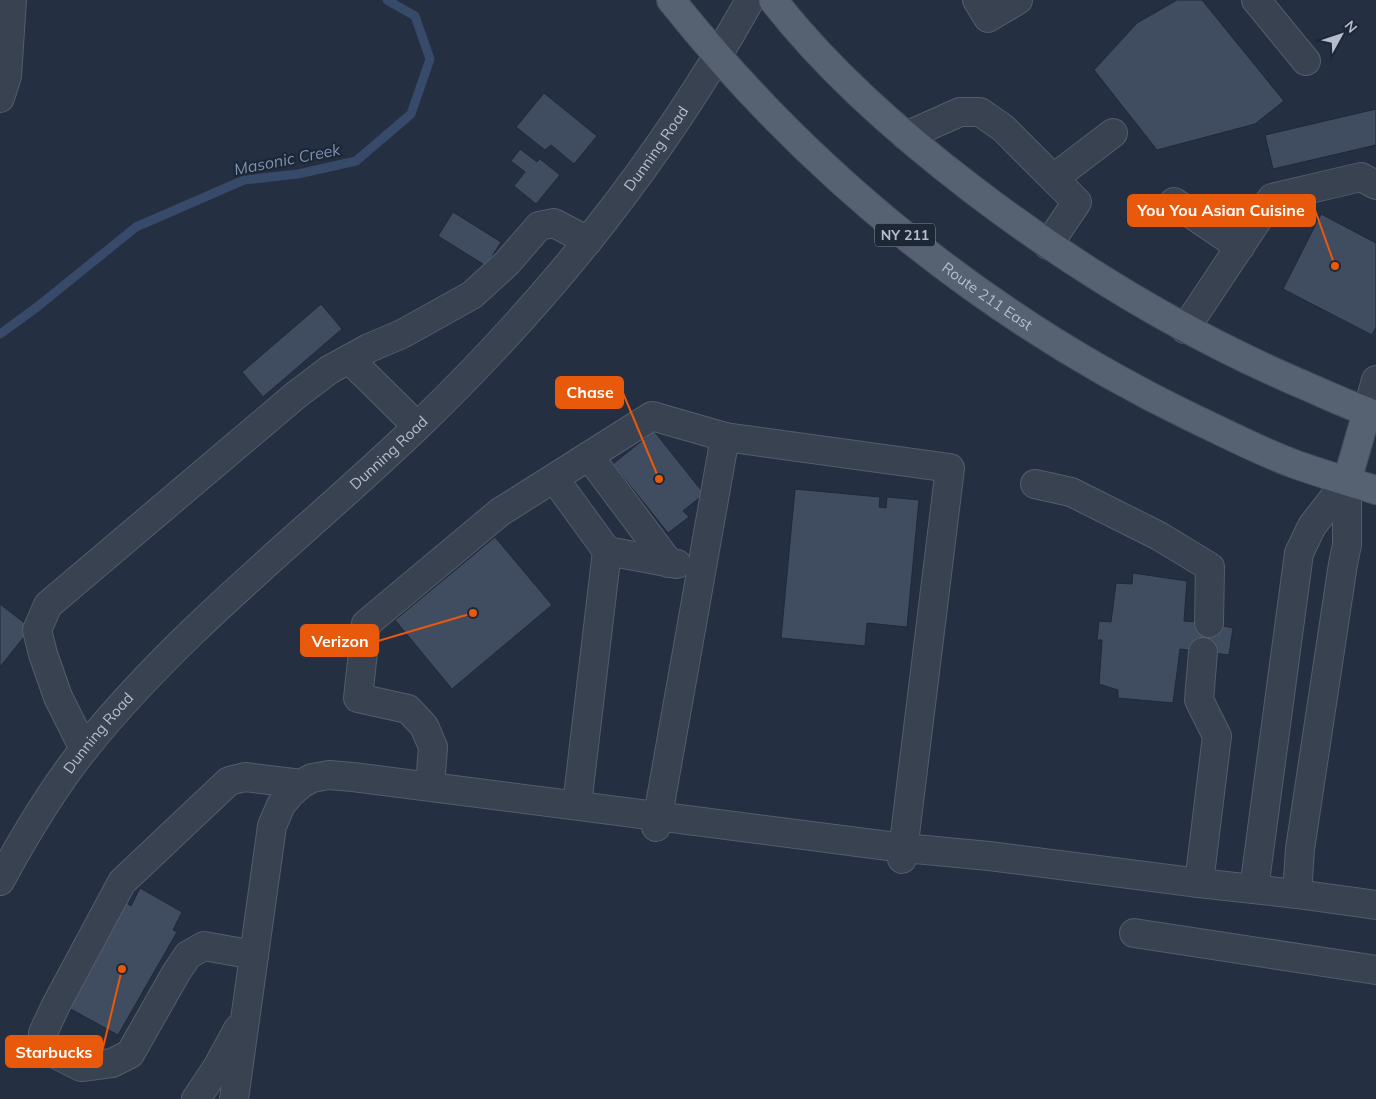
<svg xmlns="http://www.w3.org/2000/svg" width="1376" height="1099" viewBox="0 0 1376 1099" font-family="Mulish,sans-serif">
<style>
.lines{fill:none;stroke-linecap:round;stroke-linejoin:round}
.stream{stroke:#374a69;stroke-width:9}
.building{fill:#404d61;stroke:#1f2938}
.minor-casing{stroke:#535d6b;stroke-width:30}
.major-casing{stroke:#424b5a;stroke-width:30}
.minor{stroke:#384251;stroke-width:28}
.major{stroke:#566171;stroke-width:28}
.labels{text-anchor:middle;stroke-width:4.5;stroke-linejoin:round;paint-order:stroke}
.shield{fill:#1d2736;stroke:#87909e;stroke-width:1}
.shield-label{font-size:14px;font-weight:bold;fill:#b5bdcb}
.street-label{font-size:15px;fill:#b5bdcb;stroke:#1d2736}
.water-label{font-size:16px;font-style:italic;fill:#7c91b4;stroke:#1d2736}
.leader{fill:none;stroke:#e8590c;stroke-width:2}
.callout-dot{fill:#e8590c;stroke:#1d2736;stroke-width:2}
.callout{fill:#e8590c;stroke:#e8590c;stroke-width:2}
.callout-label{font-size:16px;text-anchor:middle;font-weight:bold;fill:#fff}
</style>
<rect width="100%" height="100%" fill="#242f41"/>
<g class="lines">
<polyline class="stream" points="0,334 37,307 136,227 244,180 298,174 356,161 411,114 430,59 415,16 387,0"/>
</g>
<g class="building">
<polygon points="1177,0 1202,0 1284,101 1255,124 1157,150 1094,70 1137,23"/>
<polygon points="544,93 597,136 574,164 551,145 545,150 516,127"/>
<polygon points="1376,109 1376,145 1273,169 1265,135"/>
<polygon points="520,149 537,162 540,159 560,175 536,204 514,186 525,172 511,161"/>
<polygon points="453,212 501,242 486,266 438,236"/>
<polygon points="1321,214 1376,243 1376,327 1372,335 1283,289"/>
<polygon points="321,304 342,329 263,397 242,372"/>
<polygon points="654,431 704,494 683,511 689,517 668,533 613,464"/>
<polygon points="795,489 880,497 879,507 886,508 887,497 919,500 907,627 867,623 865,646 781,638"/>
<polygon points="495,537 552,605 452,689 395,620"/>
<polygon points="1133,573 1187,581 1184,621 1209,623 1233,628 1229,655 1180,649 1173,703 1118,698 1118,690 1099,684 1102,640 1097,640 1099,621 1111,622 1116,583 1132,584"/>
<polygon points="0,604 31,628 0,667"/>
<polygon points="140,888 182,912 173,930 177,932 118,1035 67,1007 125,902 131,906"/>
</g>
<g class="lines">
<defs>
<g id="minor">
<polyline points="977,0 988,18 1018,0"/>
<polyline points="1256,0 1306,61"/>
<polyline points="0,98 7,76 12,0"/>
<polyline points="906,136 960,112 980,112 1003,128 1077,202 1048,245"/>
<polyline points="1054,178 1113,133"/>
<polyline points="1174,202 1240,247"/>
<polyline points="1185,329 1272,198 1361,177 1376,185"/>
<polyline points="349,359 417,426"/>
<polyline points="1367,412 1376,380"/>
<polyline points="589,456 669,563"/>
<polyline points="554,478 652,416 725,437"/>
<polyline points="1035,484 1071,492 1159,536 1210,567 1209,623"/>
<polyline points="607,551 677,564"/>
<polyline points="84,749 58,697 43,654 37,630 48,605 296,395 329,370 369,348 402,334 472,295 507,263 539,226 554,223 588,241"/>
<polyline points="430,786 433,747 424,726 408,709 358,698 366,624 500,512 554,478 607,551 577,805"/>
<polyline points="656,827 725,437 950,468 902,859"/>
<path id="s1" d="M0 881C25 835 52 789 85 748 183 626 309 531 421 423 552 296 661 160 750 0"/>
<polyline points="1199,883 1217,736 1199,700 1203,652"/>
<polyline points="1254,889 1299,553 1312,526 1347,481"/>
<polyline points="1297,894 1300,849 1343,564 1347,545 1347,481"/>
<polyline points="1134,933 1376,970"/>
<polyline points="254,955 204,946 188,955 176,973 130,1054 112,1063 81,1067 42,1047 43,1033 56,1005 122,882 229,781 245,777 301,784"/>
<polyline points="196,1099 218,1066 238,1029"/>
<polyline points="234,1099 272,826 281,805 291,793 301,784 312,778 329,775 353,777 904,848 989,856 1199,883 1297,894 1376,905"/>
</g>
<g id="major">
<path id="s2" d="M671 0C811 176 990 320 1193 418 1227 434 1261 452 1297 465 1323 474 1349 482 1376 490"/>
<path d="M773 0C829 72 900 134 972 189 1074 267 1181 332 1299 383 1325 394 1350 406 1376 415"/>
<polyline points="1347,481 1367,412"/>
</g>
</defs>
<use href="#minor" class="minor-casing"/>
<use href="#major" class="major-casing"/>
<use href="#minor" class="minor"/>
<use href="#major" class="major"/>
</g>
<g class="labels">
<rect class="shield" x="875" y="223.5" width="60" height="23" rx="4"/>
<g class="shield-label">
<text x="905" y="240">NY 211</text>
</g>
<g class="street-label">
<text dy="5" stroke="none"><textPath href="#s1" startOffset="988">Dunning Road</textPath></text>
<text dy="5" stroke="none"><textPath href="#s2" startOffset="435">Route 211 East</textPath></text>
<text dy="5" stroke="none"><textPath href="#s1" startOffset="582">Dunning Road</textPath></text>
<text dy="5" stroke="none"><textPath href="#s1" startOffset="178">Dunning Road</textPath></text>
</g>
<g class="water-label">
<text transform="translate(287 159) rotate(-11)" y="6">Masonic Creek</text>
</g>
</g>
<path class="leader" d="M1335 266L1315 210M659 479L623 393M473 613L378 641M122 969L102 1052"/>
<g class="callout-dot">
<circle cx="1335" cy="266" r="5"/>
<circle cx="659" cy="479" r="5"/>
<circle cx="473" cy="613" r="5"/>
<circle cx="122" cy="969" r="5"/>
</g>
<g class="callout">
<rect x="1128" y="195" width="187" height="31" rx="5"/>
<rect x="556" y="377" width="67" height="31" rx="5"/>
<rect x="301" y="625" width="77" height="31" rx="5"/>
<rect x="6" y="1036" width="96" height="31" rx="5"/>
</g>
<g class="callout-label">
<text x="1221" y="216">You You Asian Cuisine</text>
<text x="590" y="398">Chase</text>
<text x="340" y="647">Verizon</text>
<text x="54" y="1058">Starbucks</text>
</g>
<g transform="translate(1341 35) rotate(50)" stroke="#1d2736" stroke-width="4" paint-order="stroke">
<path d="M0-4L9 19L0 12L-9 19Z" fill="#b5bdcb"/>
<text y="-8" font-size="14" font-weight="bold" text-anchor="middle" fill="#b5bdcb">N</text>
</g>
</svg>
